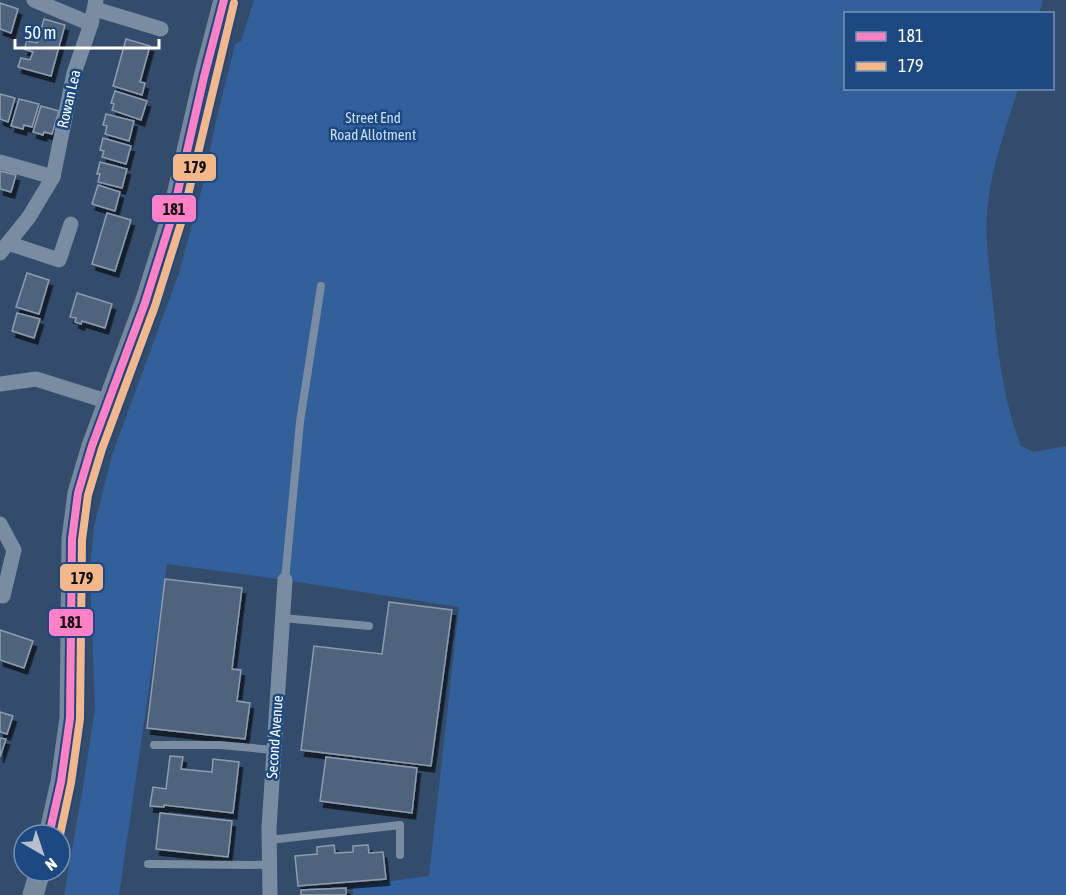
<svg xmlns="http://www.w3.org/2000/svg" width="1066" height="895" viewBox="0 0 1066 895" font-family="'Asap Condensed',sans-serif">
<style>
.green{fill:#31609a}
.building{fill:#50647c;stroke:#8e9caf;stroke-width:1.5;filter:url(#shadow)}
.lines{fill:none;stroke-linecap:round;stroke-linejoin:round}
.lane{stroke:#7a8ca1;stroke-width:8}
.street{stroke:#7a8ca1;stroke-width:15}
.secondary{stroke:#75889d;stroke-width:21}
.bus-1-casing{stroke:#1d4982;stroke-width:12}
.bus-2-casing{stroke:#1d4982;stroke-width:12}
.bus-1{stroke:#ff80c5;stroke-width:8}
.bus-2{stroke:#f4b78a;stroke-width:8}
.labels{text-anchor:middle;stroke-width:5;stroke-linejoin:round;paint-order:stroke}
.street-label{font-size:15px;fill:#fff;stroke:#1d4982}
.park-label{font-size:15px;fill:#c7ddf7;stroke:#1d4982}
.line-badge{stroke:#1d4982;stroke-width:2}
.pale-badge-label{font-size:16px;text-anchor:middle;font-weight:bold;fill:#111}
</style>
<defs>
<filter id="shadow"><feDropShadow dx="3.5" dy="6" stdDeviation="0" flood-color="#0009"/></filter>
</defs>
<rect width="100%" height="100%" fill="#344c6b"/>
<path class="green" d="M254 0H1043L1039 13 846 14V88L1018 89C1007 126 992 164 988 203 984 234 989 264 992 294 997 346 1002 397 1021 446L1034 452 1066 446V895H353V886L429 876 459 607 285 580 167 564 119 895H64L83 787 95 708 90 573 94 526 112 455 179 273 203 184 216 121 235 44 241 41Z"/>
<g class="building">
<polygon points="0,3 18,9 11,33 0,29"/>
<polygon points="44,19 65,25 51,76 18,67 21,58 30,60 33,52 24,49 27,41 37,43"/>
<polygon points="126,39 150,46 140,82 145,83 142,95 113,86"/>
<polygon points="115,91 147,101 141,120 112,110 114,104 111,103"/>
<polygon points="0,94 15,98 8,122 0,119"/>
<polygon points="19,99 39,104 32,127 24,125 23,129 11,126"/>
<polygon points="41,106 59,111 52,134 44,132 43,135 33,132"/>
<polygon points="106,114 134,121 129,141 105,134 107,126 103,125"/>
<polygon points="103,138 131,146 126,164 102,157 104,151 100,150"/>
<polygon points="100,162 127,169 122,188 98,182 100,174 97,174"/>
<polygon points="0,171 16,175 11,192 0,189"/>
<polygon points="98,185 120,192 115,211 92,204"/>
<polygon points="107,213 131,220 115,271 92,264"/>
<polygon points="27,273 49,280 39,314 16,307"/>
<polygon points="77,293 112,304 105,328 82,321 81,324 75,322 76,318 70,317"/>
<polygon points="17,313 40,319 34,338 12,331"/>
<polygon points="165,579 242,588 232,669 241,670 237,701 250,703 245,739 147,728"/>
<polygon points="389,602 452,610 431,766 301,750 314,646 382,654"/>
<polygon points="0,630 33,641 24,668 0,660"/>
<polygon points="0,712 13,716 7,734 0,732"/>
<polygon points="0,738 6,739 0,757"/>
<polygon points="170,756 183,757 181,769 212,772 213,759 239,762 233,813 164,805 164,807 150,806 153,787 166,789"/>
<polygon points="326,757 417,768 412,813 320,801"/>
<polygon points="160,813 232,821 228,857 156,849"/>
<polygon points="334,845 335,853 353,852 353,846 368,845 369,853 383,852 386,879 298,886 295,856 317,854 317,847"/>
<polygon points="346,888 346,895 301,895 301,890"/>
</g>
<g class="lines">
<g class="lane">
<polyline points="285,580 300,422 321,286"/>
<polyline points="283,618 369,626"/>
<polyline points="154,745 220,745 274,750"/>
<polyline points="270,840 400,825 400,855"/>
<polyline points="148,864 270,865"/>
</g>
<g class="street">
<polyline points="34,0 91,24 96,0"/>
<polyline points="95,9 161,29"/>
<polyline points="0,162 53,177"/>
<polyline points="8,243 59,260 71,224"/>
<polyline points="0,253 29,217 53,177 74,73 91,24"/>
<polyline points="0,384 36,379 109,402"/>
<polyline points="0,524 14,550 3,596"/>
<polyline points="270,895 269,828 285,580"/>
</g>
<g class="secondary">
<polyline points="49,835 61,782 70,718 72,539 78,493 92,446 145,303 172,217 204,77 224,0"/>
<polyline points="33,895 40,871"/>
</g>
<defs>
<polyline id="bus-1" points="49,835 61,782 70,718 72,539 78,493 92,446 145,303 172,217 204,77 224,0"/>
<polyline id="bus-2" points="60,835 71,783 80,719 82,540 88,495 102,449 155,306 182,220 234,3"/>
</defs>
<use href="#bus-1" class="bus-1-casing"/>
<use href="#bus-2" class="bus-2-casing"/>
<use href="#bus-1" class="bus-1"/>
<use href="#bus-2" class="bus-2"/>
</g>
<g class="labels">
<g class="street-label">
<text transform="translate(69 99) rotate(-77)" y="5">Rowan Lea</text>
<text transform="translate(275 737) rotate(-86)" y="5">Second Avenue</text>
</g>
<g class="park-label">
<text x="373" y="123">Street End<tspan x="373" dy="17">Road Allotment</tspan></text>
</g>
</g>
<g class="line-badge">
<rect x="172" y="153" width="45" height="29" rx="6" fill="#f4b78a"/>
<rect x="151" y="194" width="46" height="29" rx="6" fill="#ff80c5"/>
<rect x="59" y="563" width="45" height="29" rx="6" fill="#f4b78a"/>
<rect x="48" y="608" width="46" height="29" rx="6" fill="#ff80c5"/>
</g>
<g class="pale-badge-label">
<text x="195" y="173">179</text>
<text x="174" y="215">181</text>
<text x="82" y="584">179</text>
<text x="71" y="628">181</text>
</g>
<rect x="844" y="12" width="210" height="78" fill="#1d4982" stroke="#7792b4" stroke-width="1.5"/>
<rect x="856" y="32" width="30" height="9" fill="#ff80c5" stroke="#7792b4" stroke-width="1.5"/>
<text x="898" y="42" font-size="18" fill="#ffffff">181</text>
<rect x="856" y="62" width="30" height="9" fill="#f4b78a" stroke="#7792b4" stroke-width="1.5"/>
<text x="898" y="72" font-size="18" fill="#ffffff">179</text>
<g transform="translate(42 853) rotate(141)"><circle r="28" fill="#1d4982" stroke="#7792b4" stroke-width="1.5"/>
<path d="M0-4.5L10 22L0 15L-10 22Z" fill="#b8c0cb"/>
<text y="-9" font-size="16" font-weight="bold" text-anchor="middle" fill="#ffffff">N</text>
</g>
<path d="M15 39v9h144v-9" fill="none" stroke="#ffffff" stroke-width="3"/>
<text x="24" y="39" font-size="18" fill="#ffffff" stroke="#1d4982" stroke-width="4.5" paint-order="stroke">50 m</text>
</svg>
